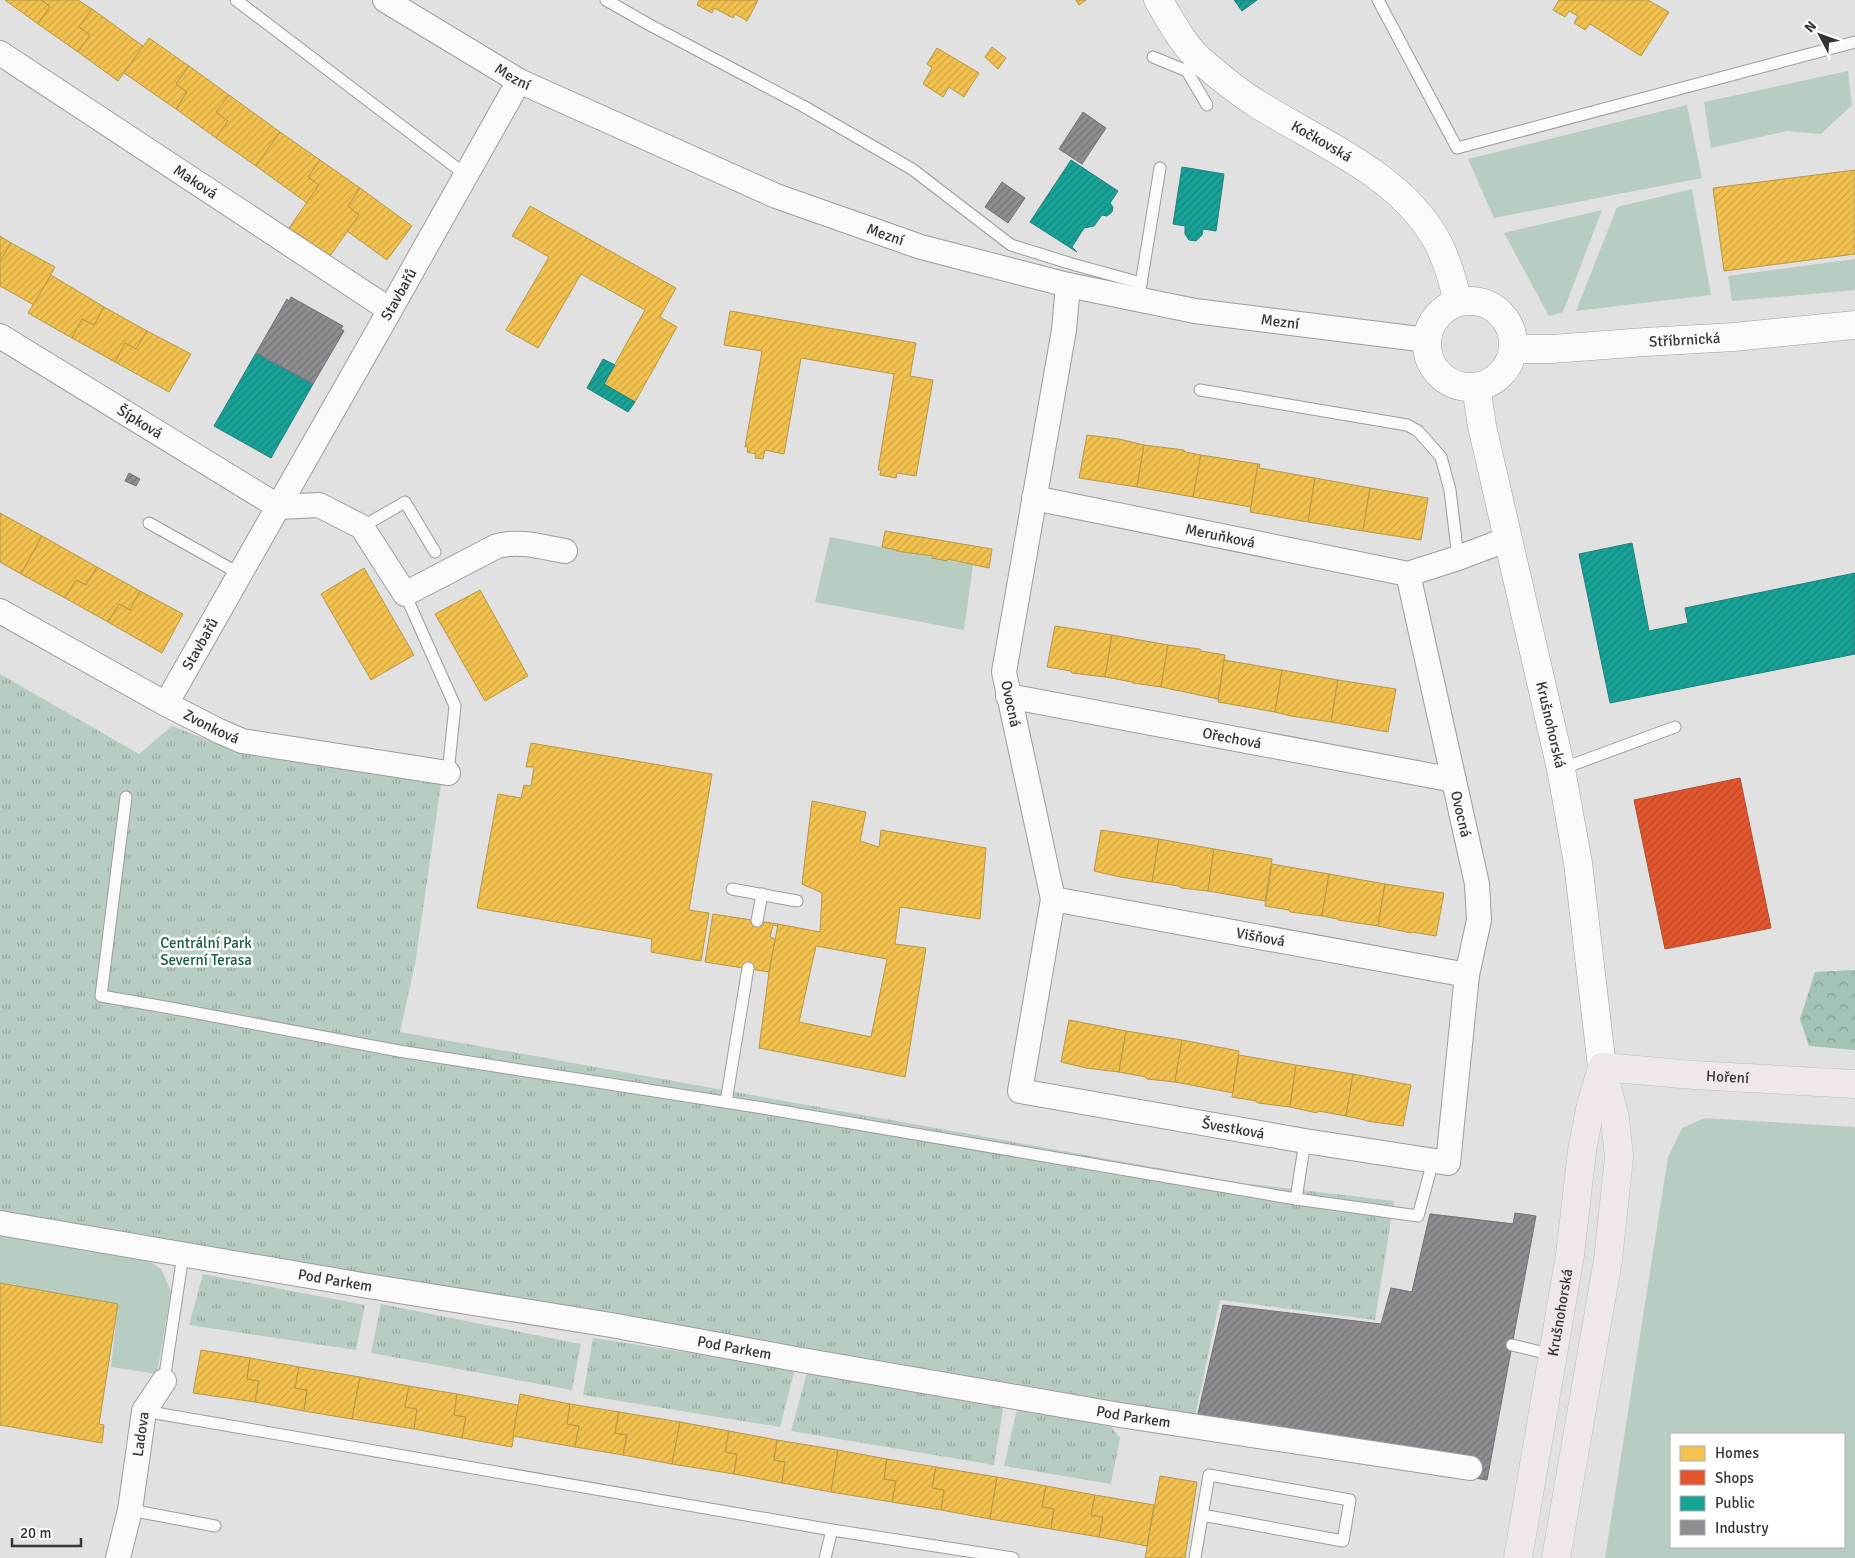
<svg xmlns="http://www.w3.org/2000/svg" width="1855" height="1558" viewBox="0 0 1855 1558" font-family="Signika,sans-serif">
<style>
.green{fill:#b8cdc2;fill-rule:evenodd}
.forest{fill:url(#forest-crowns)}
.park{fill:url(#park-tufts)}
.homes{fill:url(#homes-hatch);stroke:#b99747;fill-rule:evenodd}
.shops{fill:url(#shops-hatch);stroke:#b04d30}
.public{fill:url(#public-hatch);stroke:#20827b}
.industry{fill:url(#industry-hatch);stroke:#737376}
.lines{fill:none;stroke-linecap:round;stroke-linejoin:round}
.service-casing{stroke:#9c9c9d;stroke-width:13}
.minor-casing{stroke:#9c9c9d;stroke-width:26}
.tertiary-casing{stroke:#9c9c9d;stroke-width:29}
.primary-casing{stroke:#bdbdbd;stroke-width:29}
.service{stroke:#fafafa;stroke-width:11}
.minor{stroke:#fafafa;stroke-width:24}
.tertiary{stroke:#fafafa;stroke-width:28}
.primary{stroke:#f0e7ea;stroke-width:28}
.labels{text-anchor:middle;stroke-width:5;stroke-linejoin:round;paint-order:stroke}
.street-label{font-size:15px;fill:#353536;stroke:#fff}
.park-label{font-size:15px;fill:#135c41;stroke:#fff}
</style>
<defs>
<pattern id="forest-crowns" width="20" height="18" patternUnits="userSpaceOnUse" patternTransform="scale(1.25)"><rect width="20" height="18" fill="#a3c3b4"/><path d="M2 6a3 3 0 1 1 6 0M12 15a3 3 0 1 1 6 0" fill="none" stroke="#869f93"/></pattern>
<pattern id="park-tufts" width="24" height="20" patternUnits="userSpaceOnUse" patternTransform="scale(1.25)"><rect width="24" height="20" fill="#b8cdc2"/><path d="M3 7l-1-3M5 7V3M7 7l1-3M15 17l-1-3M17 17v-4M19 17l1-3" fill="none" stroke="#96a79e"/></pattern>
<pattern id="homes-hatch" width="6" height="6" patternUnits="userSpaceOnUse" patternTransform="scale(1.25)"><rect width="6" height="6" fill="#f2c14e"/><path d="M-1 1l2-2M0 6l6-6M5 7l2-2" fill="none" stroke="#d0a645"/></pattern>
<pattern id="shops-hatch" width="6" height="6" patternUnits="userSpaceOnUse" patternTransform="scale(1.25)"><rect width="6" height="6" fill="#e4572e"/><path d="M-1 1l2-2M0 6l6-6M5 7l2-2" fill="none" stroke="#ba4928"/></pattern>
<pattern id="public-hatch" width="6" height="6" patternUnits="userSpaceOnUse" patternTransform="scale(1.25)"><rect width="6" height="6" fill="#17a398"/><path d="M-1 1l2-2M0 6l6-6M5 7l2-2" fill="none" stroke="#16867d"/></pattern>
<pattern id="industry-hatch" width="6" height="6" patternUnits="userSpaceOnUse" patternTransform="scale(1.25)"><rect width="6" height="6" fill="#8d8d92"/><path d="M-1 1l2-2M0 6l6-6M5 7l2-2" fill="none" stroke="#747478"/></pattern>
</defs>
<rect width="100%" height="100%" fill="#e1e1e1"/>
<g class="green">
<polygon points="1848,71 1852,105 1821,134 1787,131 1711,148 1704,102"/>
<polygon points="1687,105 1702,178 1494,218 1468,159"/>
<polygon points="1692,189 1711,295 1576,311 1617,207"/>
<polygon points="1602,210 1563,312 1549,316 1504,233"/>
<polygon points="1855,259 1855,290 1732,301 1728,276"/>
<polygon points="830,537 973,565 964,630 815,602"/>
<path d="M1705 1118 1855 1127V1558H1605L1668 1157 1682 1128ZM1671 1434H1844V1547H1671Z"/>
<polygon points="0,1234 147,1259 162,1270 171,1292 157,1374 111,1367 118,1304 0,1283"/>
</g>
<polygon class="forest" points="1855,970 1855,1050 1809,1046 1800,1019 1815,972"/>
<g class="park">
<polygon points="0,674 139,754 172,726 213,742 441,784 415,964 400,1032 1242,1183 1394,1201 1375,1320 1220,1300 1195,1416 0,1212"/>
<polygon points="203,1274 365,1305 356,1350 189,1325"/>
<polygon points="381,1304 581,1344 572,1390 371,1353"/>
<polygon points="593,1338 795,1369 780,1427 583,1395"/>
<polygon points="807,1373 998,1405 1003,1409 994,1465 791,1431"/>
<polygon points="1017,1409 1110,1425 1120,1438 1111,1484 1004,1466"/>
</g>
<g class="homes">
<polygon points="5,0 41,0 50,6 38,24"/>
<polygon points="41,0 78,0 92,9 79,27 90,35 78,52 38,24 50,6"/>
<polygon points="699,0 758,0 747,21 735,14 733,18 714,8 712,13 697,5"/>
<polygon points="1076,0 1086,0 1079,5"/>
<polygon points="1559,0 1648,0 1669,12 1641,56 1590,24 1585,30 1574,23 1578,16 1569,11 1565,17 1553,10"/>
<polygon points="92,9 143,46 118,81 78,52 90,35 79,27"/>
<polygon points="149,38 189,66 176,84 187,92 176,109 124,73"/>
<polygon points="992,47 1006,58 998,69 985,57"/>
<polygon points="937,48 979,73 964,97 949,87 943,97 923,84 932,68 927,64"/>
<polygon points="189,66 229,95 216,112 228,121 216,138 176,109 187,92 176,84"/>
<polygon points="229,95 280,132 256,166 216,138 228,121 216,112"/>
<polygon points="280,132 320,160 308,177 319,185 307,203 256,166"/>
<polygon points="320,160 360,188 348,206 359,215 330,256 289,228 319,185 308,177"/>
<polygon points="1855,170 1855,254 1724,271 1713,188"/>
<polygon points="360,188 412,226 387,260 347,231 359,215 348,206"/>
<polygon points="530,206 676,288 660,317 677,327 635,402 604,384 645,310 581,274 538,348 506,330 549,257 512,236"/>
<polygon points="0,236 11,243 1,261 0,261"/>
<polygon points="11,243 55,267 34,305 0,286 0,261"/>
<polygon points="51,275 104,307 94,325 82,319 72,338 28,313"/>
<polygon points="104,307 147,331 136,349 125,343 115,362 72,338 82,319 94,325"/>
<polygon points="730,311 916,343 910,376 933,380 916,476 897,473 896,478 880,475 881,470 878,470 894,374 801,358 784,454 765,450 763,459 755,458 756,454 747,452 748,447 745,447 762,351 724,345"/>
<polygon points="147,331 191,354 169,392 115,362 125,343 136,349"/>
<polygon points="1087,435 1119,439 1144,445 1137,487 1079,478"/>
<polygon points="1144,445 1184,450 1185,452 1201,455 1193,497 1137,487"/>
<polygon points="1201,455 1258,464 1251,507 1193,497"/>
<polygon points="1258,464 1260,464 1259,468 1315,478 1308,522 1250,512"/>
<polygon points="1315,478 1370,488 1363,531 1308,522"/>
<polygon points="1370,488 1428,498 1421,540 1363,531"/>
<polygon points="0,513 42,536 21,574 0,562"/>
<polygon points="885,531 992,549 989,568 947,559 947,561 932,558 933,556 896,551 896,550 882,547"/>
<polygon points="42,536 97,567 86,585 76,580 65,598 21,574"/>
<polygon points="97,567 140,591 130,610 119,604 108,622 65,598 76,580 86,585"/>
<polygon points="364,568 414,655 371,680 321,594"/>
<polygon points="480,590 528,676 485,701 435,614"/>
<polygon points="140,591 183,614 162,653 108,622 119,604 130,610"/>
<polygon points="1055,626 1112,635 1105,677 1072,673 1071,671 1047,667"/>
<polygon points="1112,635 1168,645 1161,687 1133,683 1132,682 1105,677"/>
<polygon points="1168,645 1200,649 1201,651 1225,655 1218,699 1161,687"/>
<polygon points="1224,660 1282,670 1275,712 1218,702"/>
<polygon points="1282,670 1338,680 1331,722 1291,716 1275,712"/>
<polygon points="1338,680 1396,689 1388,732 1331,722"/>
<polygon points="531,743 712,774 689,910 709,913 701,961 651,952 652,939 477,908 498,794 521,798 524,785 531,786 534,767 526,767"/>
<path d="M812 801 866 812 860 841 879 847 881 830 986 848 980 919 900 907 895 944 926 948 905 1077 759 1048 769 972 778 924 820 932 822 893 802 884ZM816 946 887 959 871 1037 799 1022Z"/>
<polygon points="1101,830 1159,839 1152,882 1120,877 1094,871"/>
<polygon points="1159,839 1214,849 1208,891 1181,888 1179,886 1152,882"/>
<polygon points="1214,849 1272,859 1265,901 1208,891"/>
<polygon points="1272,864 1329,874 1322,916 1290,912 1289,910 1265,906"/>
<polygon points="1329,874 1385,884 1378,926 1338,920 1338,919 1322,916"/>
<polygon points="1385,884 1444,893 1436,936 1412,932 1411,933 1378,926"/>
<polygon points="713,914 778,924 777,926 773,925 770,937 775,939 769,972 705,962"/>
<polygon points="1069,1020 1126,1031 1119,1072 1086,1068 1061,1062"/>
<polygon points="1126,1031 1182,1040 1175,1082 1147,1079 1146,1077 1119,1072"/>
<polygon points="1182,1040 1239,1051 1233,1093 1175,1082"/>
<polygon points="1239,1055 1296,1065 1290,1107 1258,1103 1256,1101 1232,1097"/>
<polygon points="1296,1065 1353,1074 1346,1116 1318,1111 1317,1113 1290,1107"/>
<polygon points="1353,1074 1411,1085 1403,1126 1366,1121 1365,1120 1346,1116"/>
<polygon points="1430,1214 1513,1224 1496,1307 1412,1292"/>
<polygon points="0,1283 118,1304 99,1424 104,1425 102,1443 0,1425"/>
<polygon points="201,1350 250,1358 247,1379 259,1381 255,1402 193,1393"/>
<polygon points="250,1358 299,1367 295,1388 307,1390 304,1411 255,1402 259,1381 247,1379"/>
<polygon points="299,1367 360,1377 352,1419 304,1411 307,1390 295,1388"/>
<polygon points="360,1377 409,1386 405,1407 417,1409 414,1429 352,1419"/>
<polygon points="409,1386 457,1394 454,1415 466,1417 462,1438 414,1429 417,1409 405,1407"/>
<polygon points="457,1394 518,1405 512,1447 462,1438 466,1417 454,1415"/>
<polygon points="520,1394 570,1404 567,1424 579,1426 575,1447 513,1436"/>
<polygon points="570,1404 619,1412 615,1433 627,1435 623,1455 575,1447 579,1426 567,1424"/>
<polygon points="619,1412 680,1422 672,1464 623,1455 627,1435 615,1433"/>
<polygon points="680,1422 729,1431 725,1452 737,1454 734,1474 672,1464"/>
<polygon points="729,1431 777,1440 774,1460 785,1462 782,1483 734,1474 737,1454 725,1452"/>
<polygon points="777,1440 838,1450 831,1492 782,1483 785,1462 774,1460"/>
<polygon points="838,1450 887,1459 884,1479 896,1481 892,1502 831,1492"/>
<polygon points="887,1459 936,1467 932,1488 944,1490 941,1510 892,1502 896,1481 884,1479"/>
<polygon points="936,1467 997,1477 990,1519 941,1510 944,1490 932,1488"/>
<polygon points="1160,1476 1197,1482 1185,1558 1145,1558"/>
<polygon points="997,1477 1046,1486 1042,1507 1054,1509 1051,1529 990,1519"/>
<polygon points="1046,1486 1095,1495 1091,1515 1103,1517 1099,1537 1051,1529 1054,1509 1042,1507"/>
<polygon points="1095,1495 1154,1505 1147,1546 1099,1537 1103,1517 1091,1515"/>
</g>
<polygon class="shops" points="1740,778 1771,928 1665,949 1634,800"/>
<g class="public">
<polygon points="1234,0 1257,0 1242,11"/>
<polygon points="1071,160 1118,191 1110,203 1113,207 1112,212 1107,216 1102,215 1094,226 1084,228 1072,247 1077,252 1030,222"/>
<polygon points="1182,167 1224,174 1216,231 1203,229 1202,235 1196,241 1189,240 1185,234 1185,226 1173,224"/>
<polygon points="256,353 313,384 271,458 214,426"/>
<polygon points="603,359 615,365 604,384 635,402 628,412 587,388"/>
<polygon points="1632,543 1649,631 1688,623 1685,608 1855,573 1855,654 1610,703 1579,554"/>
</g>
<g class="industry">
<polygon points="1083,112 1106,128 1082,164 1059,149"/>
<polygon points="1002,182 1025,198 1008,223 985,207"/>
<polygon points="291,297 343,326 341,329 344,331 313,384 256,353 287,299 289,301"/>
<polygon points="129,473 140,479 136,486 125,481"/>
<polygon points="1515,1213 1536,1216 1487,1480 1193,1435 1223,1305 1381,1324 1391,1288 1412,1292 1430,1214 1513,1224"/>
</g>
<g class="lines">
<defs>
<g id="service">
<polyline points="236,0 466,175"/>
<polyline points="606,0 648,24 803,106 912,169 1011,245 1072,264 1141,283"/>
<polyline points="1378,0 1457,148 1855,42"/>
<polyline points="1153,57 1187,71 1198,58"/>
<polyline points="1187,71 1207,105"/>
<polyline points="1140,290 1160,168"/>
<polyline points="1200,390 1407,425 1418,431 1441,457 1450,490 1458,558"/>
<polyline points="149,523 240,574"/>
<polyline points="362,527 405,502 435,552"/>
<polyline points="405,594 455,706 448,773"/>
<polyline points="1561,769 1675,727"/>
<polyline points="126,797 101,996 165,1007 399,1051 763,1108 1296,1199 1418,1216 1433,1161"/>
<polyline points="732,889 797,901"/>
<polyline points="757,921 762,894"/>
<polyline points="726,1102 748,968"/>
<polyline points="1296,1199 1305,1141"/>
<polyline points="1512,1345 1553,1355"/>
<polyline points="164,1381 183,1255"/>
<polyline points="144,1411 832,1530 1013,1558"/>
<polyline points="130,1510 215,1526"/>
<polyline points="825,1558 832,1530"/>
<polyline points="1195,1558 1209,1475 1350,1500 1343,1541 1202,1515"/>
</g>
<g id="minor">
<path id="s1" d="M385 0 519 81 776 196 921 247 1068 285 1195 311 1427 340"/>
<path id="s2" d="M0 53 390 310"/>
<path id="s3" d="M1068 285 1064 330 1004 672 1053 899 1020 1091 1305 1141 1448 1163 1467 975 1479 920 1477 884 1408 574 1458 558 1508 539"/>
<path id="s4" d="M0 336 279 507 319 505 362 527 405 594 497 546C520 540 542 547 565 551"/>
<path id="s5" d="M1034 498 1408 574"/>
<path id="s6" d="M0 611 166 704 219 731 242 741 448 773"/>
<path id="s7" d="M1008 696 1454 780"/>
<path id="s8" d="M166 704 390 310 519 81"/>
<path id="s9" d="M1053 899 1467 975"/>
<path id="s10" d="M0 1223 368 1286 611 1325 796 1359 1120 1415 1470 1468"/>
<path id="s11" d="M118 1558 130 1510 144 1411 164 1381"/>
</g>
<g id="tertiary">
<path id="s12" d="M1158 0C1170 19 1182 43 1199 59 1215 73 1241 94 1259 105 1321 144 1400 174 1437 241 1447 260 1453 281 1458 302"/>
<circle cx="1470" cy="344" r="43"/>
<path id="s13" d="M1514 349H1552L1645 342 1734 337 1855 325"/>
<path id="s14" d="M1476 387 1482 426 1561 769 1578 863 1602 1067"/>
</g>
<g id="primary">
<path id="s15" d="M1602 1067 1694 1075 1855 1084"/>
<path id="s16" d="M1518 1558 1570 1255 1582 1151 1590 1109 1602 1067"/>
<polyline points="1556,1558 1608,1260 1619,1157 1615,1118 1602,1069"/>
</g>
</defs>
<use href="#service" class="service-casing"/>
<use href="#minor" class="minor-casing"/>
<use href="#tertiary" class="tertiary-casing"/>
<use href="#primary" class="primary-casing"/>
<use href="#service" class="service"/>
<use href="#minor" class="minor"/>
<use href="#tertiary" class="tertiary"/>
<use href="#primary" class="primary"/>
</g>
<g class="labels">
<g class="street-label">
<text dy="5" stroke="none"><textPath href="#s1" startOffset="149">Mezní</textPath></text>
<text dy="5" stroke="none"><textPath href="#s12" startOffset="220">Kočkovská</textPath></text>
<text dy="5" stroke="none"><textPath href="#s2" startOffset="234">Maková</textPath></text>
<text dy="5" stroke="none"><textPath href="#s1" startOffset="554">Mezní</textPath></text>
<text dy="5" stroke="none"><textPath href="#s8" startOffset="471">Stavbařů</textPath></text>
<text dy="5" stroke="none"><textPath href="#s1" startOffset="959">Mezní</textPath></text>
<text dy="5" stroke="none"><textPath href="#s13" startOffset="171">Stříbrnická</textPath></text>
<text dy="5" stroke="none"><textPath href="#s4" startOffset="164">Šípková</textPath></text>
<text dy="5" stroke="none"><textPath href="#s5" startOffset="190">Meruňková</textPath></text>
<text dy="5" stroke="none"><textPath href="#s8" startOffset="69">Stavbařů</textPath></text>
<text dy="5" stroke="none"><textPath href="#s3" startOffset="425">Ovocná</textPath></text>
<text dy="5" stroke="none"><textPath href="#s14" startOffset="346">Krušnohorská</textPath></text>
<text dy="5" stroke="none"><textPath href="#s6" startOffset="241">Zvonková</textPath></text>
<text dy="5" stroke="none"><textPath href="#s7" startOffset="228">Ořechová</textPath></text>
<text transform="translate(1461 814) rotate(77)" y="5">Ovocná</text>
<text dy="5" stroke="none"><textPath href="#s9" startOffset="211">Višňová</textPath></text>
<text dy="5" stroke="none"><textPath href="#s15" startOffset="126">Hoření</textPath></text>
<text dy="5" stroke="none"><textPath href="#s3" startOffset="1036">Švestková</textPath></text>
<text dy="5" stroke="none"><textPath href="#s10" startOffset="340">Pod Parkem</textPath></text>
<text dy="5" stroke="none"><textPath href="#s16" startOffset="249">Krušnohorská</textPath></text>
<text dy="5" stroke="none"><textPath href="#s10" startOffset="745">Pod Parkem</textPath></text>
<text dy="5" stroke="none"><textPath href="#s10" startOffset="1150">Pod Parkem</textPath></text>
<text dy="5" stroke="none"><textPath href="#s11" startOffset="126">Ladova</textPath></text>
</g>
<g class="park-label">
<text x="206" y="948">Centrální Park<tspan x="206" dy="17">Severní Terasa</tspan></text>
</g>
</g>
<rect x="1670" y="1433" width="175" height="115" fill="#ffffff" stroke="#aeaeaf"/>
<rect x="1680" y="1446" width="25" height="15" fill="#f2c14e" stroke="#aeaeaf"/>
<text x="1715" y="1458" font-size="15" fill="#353536">Homes</text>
<rect x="1680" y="1470" width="25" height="15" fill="#e4572e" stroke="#aeaeaf"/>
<text x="1715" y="1483" font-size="15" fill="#353536">Shops</text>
<rect x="1680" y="1496" width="25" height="15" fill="#17a398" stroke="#aeaeaf"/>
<text x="1715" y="1508" font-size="15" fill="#353536">Public</text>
<rect x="1680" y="1520" width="25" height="15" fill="#8d8d92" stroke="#aeaeaf"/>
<text x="1715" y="1533" font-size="15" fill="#353536">Industry</text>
<g transform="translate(1820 35) rotate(311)" stroke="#ffffff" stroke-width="4" paint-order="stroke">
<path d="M0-4L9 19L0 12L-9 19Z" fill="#353536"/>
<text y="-8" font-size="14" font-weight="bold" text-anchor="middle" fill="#353536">N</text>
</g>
<path d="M12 1538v8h69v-8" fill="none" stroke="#353536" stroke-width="2.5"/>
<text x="20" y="1538" font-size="15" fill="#353536" stroke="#ffffff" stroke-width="4" paint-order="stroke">20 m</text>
</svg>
